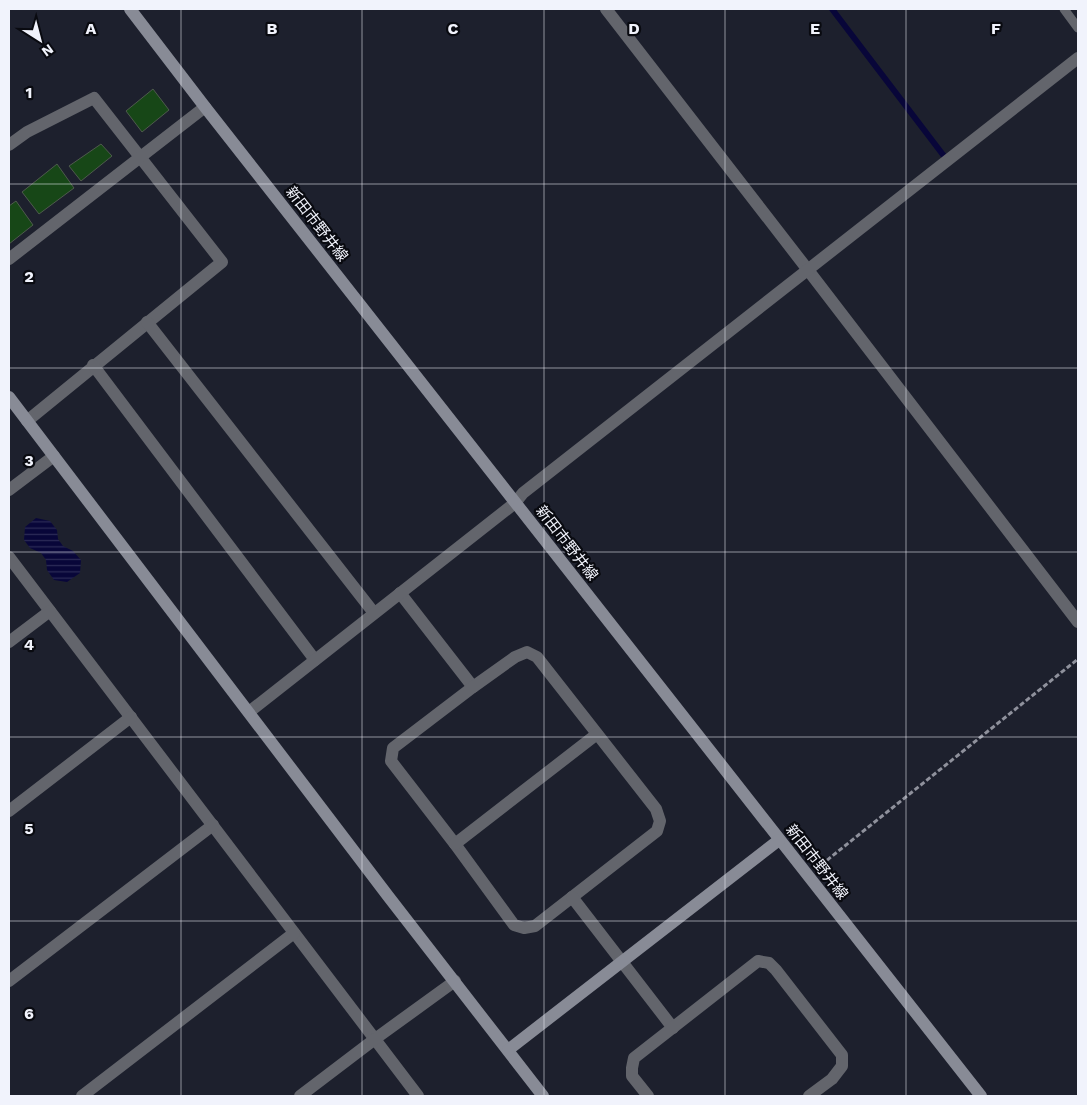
<svg xmlns="http://www.w3.org/2000/svg" width="1087" height="1105" viewBox="0 0 1087 1105" font-family="'Work Sans','Noto Sans JP',sans-serif">
<style>
.water{fill:url(#water-rules)}
.lines{fill:none;stroke-linecap:round;stroke-linejoin:round}
.stream{stroke:#080639;stroke-width:6}
.building{fill:#174717;stroke:#4e5a4d}
.path{stroke:#8f919c;stroke-width:3;stroke-dasharray:5 2.5;stroke-linecap:butt}
.lane{stroke:#63656c;stroke-width:9}
.street{stroke:#63656c;stroke-width:12}
.secondary{stroke:#888b96;stroke-width:12}
.grid{fill:none;stroke:#f1f3fc;stroke-width:1;stroke-opacity:0.55}
.labels{text-anchor:middle;stroke-width:4.5;stroke-linejoin:round;paint-order:stroke}
.street-label{font-size:15px;fill:#f1f3fc;stroke:#090a10}
.grid-label{font-size:16px;text-anchor:middle;font-weight:bold;fill:#f1f3fc;stroke:#090a10;stroke-width:4.5;stroke-linejoin:round;paint-order:stroke}
</style>
<defs>
<pattern id="water-rules" width="6" height="5" patternUnits="userSpaceOnUse" patternTransform="scale(1.25)"><rect width="6" height="5" fill="#080639"/><path d="M0 2.5h6" fill="none" stroke="#2c2b57"/></pattern>
</defs>
<rect width="100%" height="100%" fill="#1d202d"/>
<polygon class="water" points="36,518 50,521 57,530 58,539 63,546 73,551 81,560 80,573 67,582 54,580 47,570 46,560 41,553 30,548 24,540 25,527"/>
<g class="lines">
<polyline class="stream" points="832,9 947,160"/>
</g>
<g class="building">
<polygon points="153,89 169,110 142,132 126,111"/>
<polygon points="101,144 112,156 81,181 69,166"/>
<polygon points="57,164 74,188 39,214 22,192"/>
<polygon points="16,201 33,225 9,244 9,206"/>
</g>
<g class="lines">
<polyline class="path" points="821,865 1078,659"/>
<polyline class="lane" points="1064,9 1078,28"/>
<g class="street">
<polyline points="606,9 808,270 1078,622"/>
<polyline points="9,145 27,132 94,98 222,262 27,421"/>
<polyline points="9,259 205,107"/>
<polyline points="147,322 374,613"/>
<polyline points="93,365 315,660"/>
<polyline points="9,490 54,456"/>
<polyline points="9,557 418,1096"/>
<polyline points="400,593 473,687"/>
<polyline points="9,642 50,611"/>
<polygon points="527,652 537,657 656,809 660,821 657,831 535,926 524,928 514,925 455,844 391,761 393,748 473,687 515,657"/>
<polyline points="249,712 515,503 523,493 1078,58"/>
<polyline points="9,811 131,717"/>
<polyline points="455,844 597,734"/>
<polyline points="572,897 673,1028"/>
<polyline points="9,981 213,825"/>
<polyline points="82,1096 294,933"/>
<polyline points="300,1096 375,1039 455,981"/>
<polyline points="648,1096 632,1076 632,1068 634,1058 758,961 769,963 776,970 842,1055 842,1066 832,1079 809,1096"/>
</g>
<g class="secondary">
<polyline points="130,9 205,107 981,1096"/>
<polyline points="9,397 388,896 543,1096"/>
<polyline points="508,1050 779,840"/>
</g>
</g>
<path class="grid" d="M181 9V1096M362 9V1096M544 9V1096M725 9V1096M906 9V1096M9 184H1078M9 368H1078M9 552H1078M9 737H1078M9 921H1078"/>
<g class="labels">
<g class="street-label">
<text transform="translate(317 224) rotate(52)" y="5">新田市野井線</text>
<text transform="translate(567 543) rotate(52)" y="5">新田市野井線</text>
<text transform="translate(817 862) rotate(52)" y="5">新田市野井線</text>
</g>
</g>
<g class="grid-label">
<text x="91" y="34">A</text>
<text x="272" y="34">B</text>
<text x="453" y="34">C</text>
<text x="634" y="34">D</text>
<text x="815" y="34">E</text>
<text x="996" y="34">F</text>
<text x="29" y="98">1</text>
<text x="29" y="282">2</text>
<text x="29" y="466">3</text>
<text x="29" y="650">4</text>
<text x="29" y="834">5</text>
<text x="29" y="1019">6</text>
</g>
<rect width="1087" height="1105" fill="none" stroke="#f1f3fc" stroke-width="20"/>
<g transform="translate(40 40) rotate(144)" stroke="#090a10" stroke-width="4" paint-order="stroke">
<path d="M0-4L9 19L0 12L-9 19Z" fill="#f1f3fc"/>
<text y="-8" font-size="14" font-weight="bold" text-anchor="middle" fill="#f1f3fc">N</text>
</g>
</svg>
